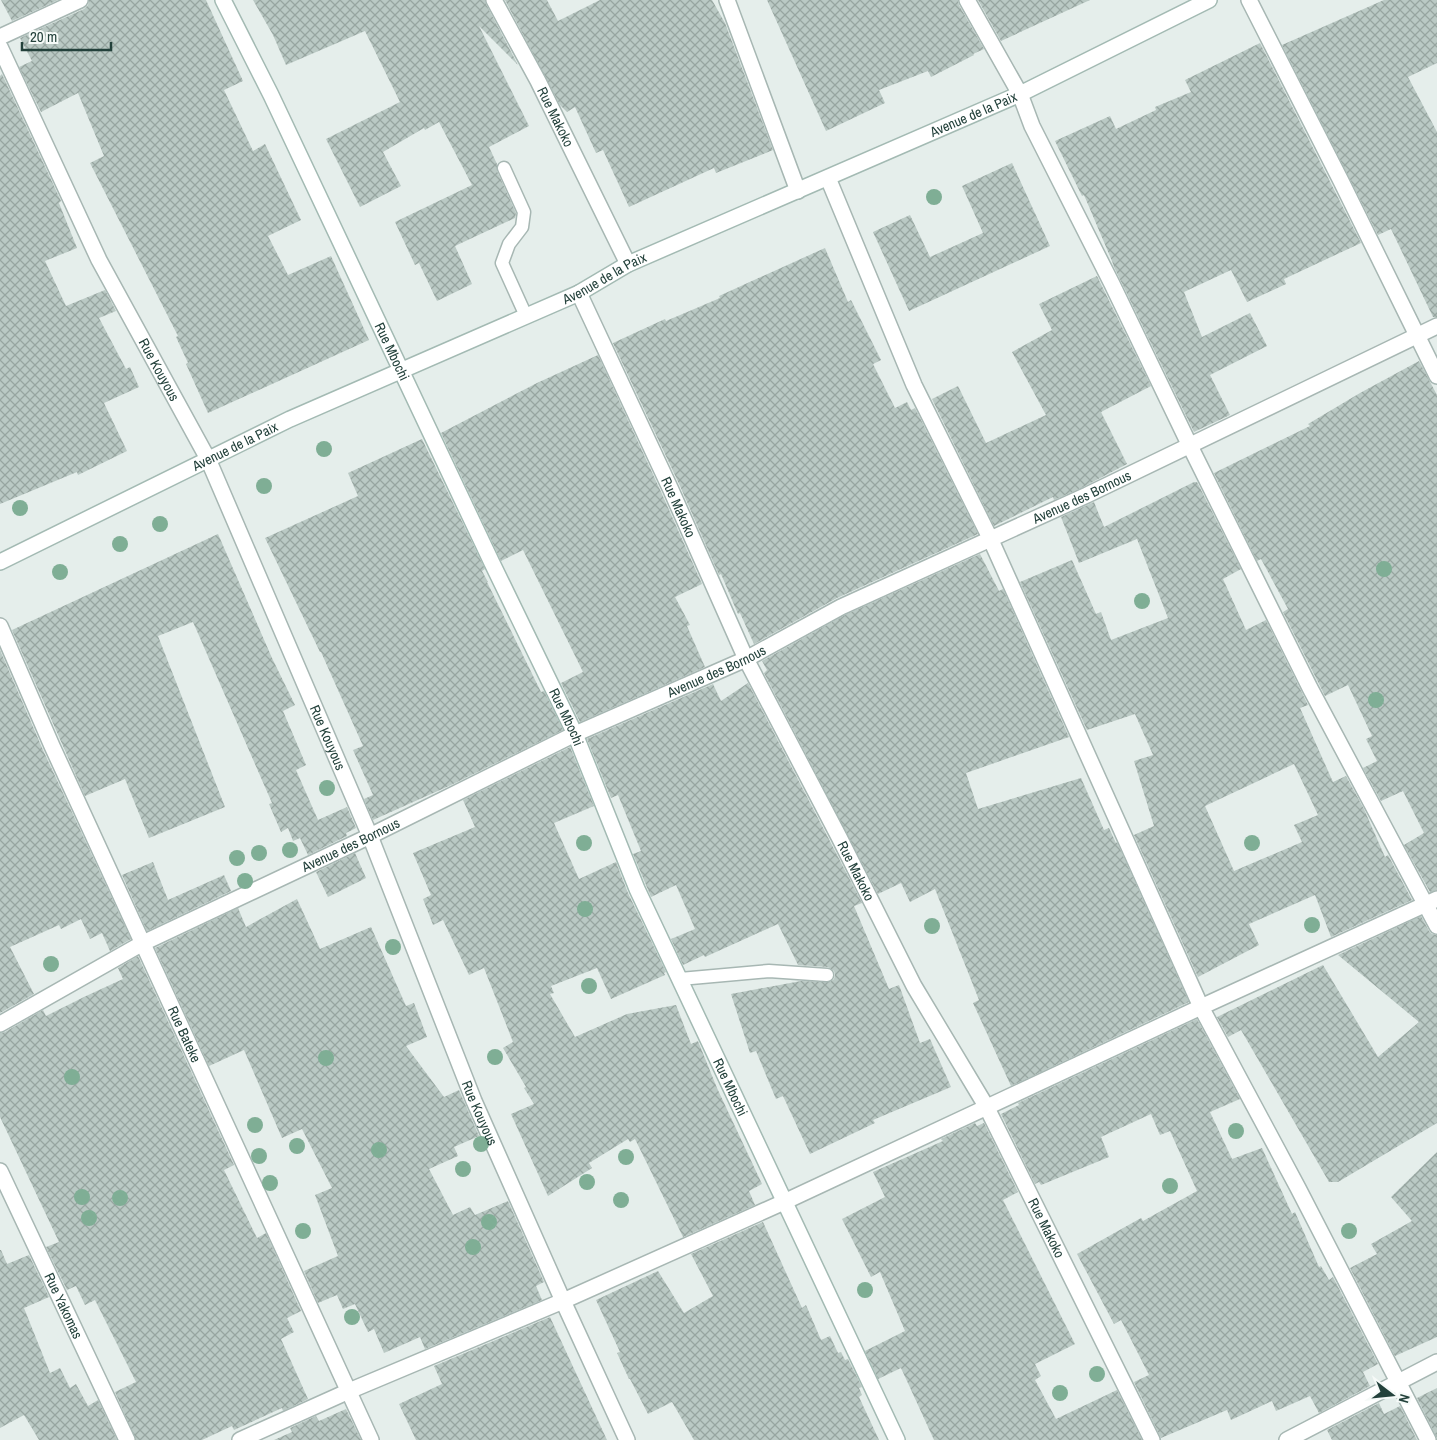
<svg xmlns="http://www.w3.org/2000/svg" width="1437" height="1440" viewBox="0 0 1437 1440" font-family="'Archivo Narrow',sans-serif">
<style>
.building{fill:url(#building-cross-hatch);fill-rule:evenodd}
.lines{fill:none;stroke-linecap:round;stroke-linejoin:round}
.lane-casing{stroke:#a7b7b3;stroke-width:15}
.street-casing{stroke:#a7b7b3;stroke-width:18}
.secondary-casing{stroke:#a3bab3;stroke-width:18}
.lane{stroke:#fff;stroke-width:12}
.street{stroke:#fff;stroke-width:15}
.secondary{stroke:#fff;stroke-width:15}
.tree{fill:#7fae95}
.labels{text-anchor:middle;stroke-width:4.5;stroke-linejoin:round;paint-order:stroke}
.street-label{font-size:14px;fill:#23413b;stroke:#f6faf8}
</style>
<defs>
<pattern id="building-cross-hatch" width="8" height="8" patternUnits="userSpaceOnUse" patternTransform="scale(1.25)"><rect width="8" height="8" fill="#bac9c4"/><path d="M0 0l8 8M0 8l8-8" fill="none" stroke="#97a5a0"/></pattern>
</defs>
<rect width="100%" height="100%" fill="#e5eeeb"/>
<g class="building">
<polygon points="1,0 58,0 12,21"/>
<polygon points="89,0 206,0 243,81 224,90 253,151 265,144 301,220 268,236 288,275 331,256 369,340 208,413 186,364 188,363 176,337 178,336 90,163 104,156 78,93 41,112 19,67 32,61 20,38 84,9 88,5"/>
<polygon points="253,0 485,0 486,4 518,65 479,26 529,126 489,147 497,164 497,171 516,213 515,218 455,246 472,284 437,301 419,263 415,265 395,222 472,185 439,122 425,130 424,128 383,152 401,186 360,207 326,139 400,102 365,31 286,65 273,35"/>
<polygon points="505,0 547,0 558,21 600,0 712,0 725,23 773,150 716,173 714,168 629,207 603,150 596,153 575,107 567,112 560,105"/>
<polygon points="767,0 958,0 959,5 984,49 973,54 974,55 931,77 928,71 879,90 885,103 826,131"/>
<polygon points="978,0 1090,0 1001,41"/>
<polygon points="1384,0 1437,0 1437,63 1408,77 1437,132 1437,317 1433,317 1391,229 1378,235 1282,45"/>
<polygon points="1260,43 1361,243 1284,279 1286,284 1247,302 1231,270 1184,292 1202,337 1250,313 1267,346 1210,375 1230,415 1194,432 1114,267 1112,261 1084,195 1082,196 1055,141 1110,116 1116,129 1156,110 1155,107 1191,92 1185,80"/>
<polygon points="2,74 61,201 59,203 77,248 45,261 66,306 105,290 116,311 99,318 126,369 130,367 139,387 104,403 127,451 78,475 77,472 0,504 0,76"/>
<polygon points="1012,163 1050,246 909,311 873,232 910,215 930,257 983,233 962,186"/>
<polygon points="825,248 848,302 851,300 881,360 873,364 895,408 907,402 911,410 915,408 978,534 837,598 754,644 740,613 738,614 721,574 719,575 680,486 613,343 665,319 666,321 720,298 719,296"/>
<polygon points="1097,276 1151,386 1101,412 1127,464 1083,487 1054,500 1053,497 994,526 932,399 958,386 986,443 1046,415 1012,352 1052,330 1039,304"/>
<polygon points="598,355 662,494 702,584 675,597 690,625 687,626 705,667 580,722 561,683 583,672 523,550 501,561 441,433 537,383"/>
<polygon points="1419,361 1437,395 1437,890 1430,892 1404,845 1424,833 1403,791 1381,801 1363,768 1377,761 1366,739 1372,736 1348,685 1325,696 1283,612 1288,609 1261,559 1257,561 1214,473 1310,426 1308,424 1360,393"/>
<polygon points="422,439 485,569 482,571 488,582 487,582 541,692 544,691 563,730 449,786 373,820 364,799 373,795 353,750 363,746 321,652 320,652 265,538 358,496 348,473"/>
<path d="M1194 482H1197L1241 569 1223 579 1246 630 1266 620 1308 705 1300 708 1333 782 1346 776 1364 809 1385 857 1388 855 1412 900 1331 937 1315 895 1249 924 1259 945 1198 977 1134 835 1154 826 1134 761 1153 755 1135 714 1087 730 1020 582 1072 560 1096 614 1101 612 1111 640 1168 618 1137 539 1079 563 1061 517 1094 502 1104 527ZM1294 764 1318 815 1294 825 1302 842 1234 871 1205 806Z"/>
<polygon points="218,534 272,658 295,705 283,711 306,765 296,770 318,820 347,807 356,828 346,833 347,836 308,855 300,838 293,841 288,828 281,832 269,804 272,803 193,622 158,636 225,807 149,838 125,779 85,796 12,630"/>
<polygon points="980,554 999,591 1003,589 1069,737 966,773 978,809 1081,778 1104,830 1109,828 1116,843 1117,842 1189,1002 1011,1086 973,1003 979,1000 935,889 910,902 901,883 878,894 764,673 767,670 762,661 845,615"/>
<polygon points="0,650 43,750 131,939 110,951 102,933 90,939 81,919 61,929 59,925 10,947 34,994 0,1013"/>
<polygon points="748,683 862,903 854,906 889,989 899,985 920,1043 930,1039 951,1087 873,1120 875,1123 810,1154 783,1096 776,1099 756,1051 750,1053 731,994 801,981 830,982 834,979 835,975 834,971 828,967 798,965 778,924 705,957 704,955 683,965 671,939 695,929 676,885 651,897 633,854 641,851 618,795 611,798 587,739 713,684 721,701"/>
<polygon points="570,747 594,806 554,823 579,879 616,862 628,893 666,972 664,973 665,975 611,999 597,968 551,986 554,993 550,994 575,1037 627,1014 676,1005 691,1044 698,1041 717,1088 762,1184 749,1191 755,1205 683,1237 635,1139 630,1142 628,1139 589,1163 592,1168 548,1196 511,1114 534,1104 524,1088 526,1087 503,1048 513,1042 484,968 469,975 443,920 433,925 423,899 431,895 413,853 475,827 463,800"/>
<polygon points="355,853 366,878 328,897 316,872"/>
<polygon points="153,862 168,900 224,875 231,891 147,931 122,875"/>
<polygon points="297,899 320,949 371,927 406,1006 414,1003 427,1037 406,1046 444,1097 459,1090 479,1136 454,1147 458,1156 429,1169 453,1215 470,1207 475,1215 508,1201 544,1282 536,1286 542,1300 425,1349 420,1337 384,1353 374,1329 368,1332 355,1304 343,1309 337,1295 318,1303 304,1271 338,1256 315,1195 332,1188 302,1129 282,1138 244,1050 209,1066 155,948 238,908 246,927"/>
<polygon points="1421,916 1429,931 1432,934 1437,935 1437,1123 1338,1182 1329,1182 1241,1030 1228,1037 1217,1017 1323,965 1378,1057 1419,1022 1338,955"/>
<polygon points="138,956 234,1165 224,1170 257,1238 266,1233 301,1311 287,1318 294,1332 281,1339 308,1399 283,1411 282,1408 234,1430 232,1426 202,1440 136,1440 115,1392 136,1382 95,1300 85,1305 76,1286 67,1290 46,1247 59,1242 0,1117 0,1033 5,1032 43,1010 46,1016 86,996 123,979 118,968"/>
<polygon points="1197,1019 1240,1099 1210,1112 1232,1159 1262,1148 1292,1214 1295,1212 1319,1267 1321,1266 1329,1280 1333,1277 1378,1364 1363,1372 1370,1386 1319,1413 1310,1396 1276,1411 1272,1401 1231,1420 1227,1410 1161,1438 1134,1382 1149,1375 1121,1320 1114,1324 1077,1254 1141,1218 1143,1221 1197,1191 1170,1131 1160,1135 1151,1114 1101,1137 1109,1157 1041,1185 1039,1182 1035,1184 1001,1114 1019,1105 1018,1103"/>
<polygon points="975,1123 977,1126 984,1123 1018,1192 1003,1200 1075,1344 1035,1364 1041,1376 1035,1380 1056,1419 1117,1390 1142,1440 934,1440 901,1368 878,1379 865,1351 905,1331 880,1272 871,1277 842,1219 885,1197 873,1172 943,1141 941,1139"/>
<polygon points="1437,1152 1437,1337 1395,1356 1350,1268 1377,1254 1371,1244 1412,1221 1391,1197"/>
<polygon points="763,1222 802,1308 806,1305 821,1340 830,1336 838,1353 841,1352 845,1360 848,1359 862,1387 859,1388 862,1395 859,1397 879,1440 694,1440 672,1402 648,1414 630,1379 629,1379 617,1353 620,1352 596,1300 658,1271 684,1313 713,1296 691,1254"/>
<polygon points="0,1250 1,1250 7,1264 29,1255 49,1297 24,1308 50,1373 60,1368 70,1388 76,1384 88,1406 98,1400 117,1440 39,1440 24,1415 0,1428"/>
<polygon points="550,1317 607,1440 416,1440 399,1404 442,1384 434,1366"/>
<polygon points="1437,1388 1437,1438 1417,1398"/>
<polygon points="1379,1403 1384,1414 1400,1406 1417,1440 1332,1440 1327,1430"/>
<polygon points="346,1409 361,1440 274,1440 292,1432 290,1428 316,1416 319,1421"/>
</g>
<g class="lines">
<defs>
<g id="lane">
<polyline points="504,168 524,212 522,227 509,244 502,263 526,316"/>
<polyline points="680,979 769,971 827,975"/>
</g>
<g id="street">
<path id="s1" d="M494 0 538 81 628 264"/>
<polyline points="727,0 798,191"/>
<polyline points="967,0 1020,94 1032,126 1112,284 1190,446 1310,688 1437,926"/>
<polyline points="1249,0 1341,181 1437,376"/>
<polyline points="0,37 80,0"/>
<path id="s2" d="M0 47 99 260 208 459 370 836 474 1101 563 1301 627 1440"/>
<polyline points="828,178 914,385 990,538 1201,1007 1298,1188 1428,1440"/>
<path id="s3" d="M579 293 671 490 746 659 839 837 914 986 986 1106 1152 1440"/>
<path id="s4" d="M0 626 52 746 371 1440"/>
<path id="s5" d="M0 1024 143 943 370 836 575 734 746 659 841 607 1087 495 1437 326"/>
<path id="s6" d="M0 1171 127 1440"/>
<polyline points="240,1440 349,1391 563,1301 784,1202 1201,1007 1437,899"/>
<polyline points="1287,1440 1437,1362"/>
</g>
<g id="secondary">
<path id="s7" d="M223 0 271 95 492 563 575 734 637 889 897 1440"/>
<path id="s8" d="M0 562 290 419 579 293 628 264 1020 94 1209 0"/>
</g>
</defs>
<use href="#lane" class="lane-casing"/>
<use href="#street" class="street-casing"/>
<use href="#secondary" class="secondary-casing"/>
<use href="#lane" class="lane"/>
<use href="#street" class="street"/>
<use href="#secondary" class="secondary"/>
</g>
<g class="tree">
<circle cx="934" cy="197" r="8"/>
<circle cx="324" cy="449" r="8"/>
<circle cx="264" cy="486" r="8"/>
<circle cx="20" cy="508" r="8"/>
<circle cx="160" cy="524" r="8"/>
<circle cx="120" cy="544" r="8"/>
<circle cx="1384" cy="569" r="8"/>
<circle cx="60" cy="572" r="8"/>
<circle cx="1142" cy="601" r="8"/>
<circle cx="1376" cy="700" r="8"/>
<circle cx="327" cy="788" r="8"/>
<circle cx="584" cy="843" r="8"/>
<circle cx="1252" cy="843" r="8"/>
<circle cx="290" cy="850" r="8"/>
<circle cx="259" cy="853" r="8"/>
<circle cx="237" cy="858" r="8"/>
<circle cx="245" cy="881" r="8"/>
<circle cx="585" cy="909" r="8"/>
<circle cx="1312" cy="925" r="8"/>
<circle cx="932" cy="926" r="8"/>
<circle cx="393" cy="947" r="8"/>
<circle cx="51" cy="964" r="8"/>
<circle cx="589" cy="986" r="8"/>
<circle cx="495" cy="1057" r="8"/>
<circle cx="326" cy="1058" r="8"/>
<circle cx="72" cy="1077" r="8"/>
<circle cx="255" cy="1125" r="8"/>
<circle cx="1236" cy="1131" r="8"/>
<circle cx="481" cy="1144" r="8"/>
<circle cx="297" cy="1146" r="8"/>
<circle cx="379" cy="1150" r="8"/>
<circle cx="259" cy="1156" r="8"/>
<circle cx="626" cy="1157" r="8"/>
<circle cx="463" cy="1169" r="8"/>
<circle cx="587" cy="1182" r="8"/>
<circle cx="270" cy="1183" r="8"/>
<circle cx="1170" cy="1186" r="8"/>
<circle cx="82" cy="1197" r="8"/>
<circle cx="120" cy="1198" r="8"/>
<circle cx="621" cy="1200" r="8"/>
<circle cx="89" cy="1218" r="8"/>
<circle cx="489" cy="1222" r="8"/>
<circle cx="303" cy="1231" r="8"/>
<circle cx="1349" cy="1231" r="8"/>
<circle cx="473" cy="1247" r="8"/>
<circle cx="865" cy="1290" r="8"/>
<circle cx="352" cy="1317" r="8"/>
<circle cx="1097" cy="1374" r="8"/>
<circle cx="1060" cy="1393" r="8"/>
</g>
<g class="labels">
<g class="street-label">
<text dy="5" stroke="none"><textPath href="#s8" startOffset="1072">Avenue de la Paix</textPath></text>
<text dy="5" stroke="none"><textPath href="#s1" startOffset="132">Rue Makoko</textPath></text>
<text dy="5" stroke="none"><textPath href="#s8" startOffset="668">Avenue de la Paix</textPath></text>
<text dy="5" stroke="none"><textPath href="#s7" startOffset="390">Rue Mbochi</textPath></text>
<text dy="5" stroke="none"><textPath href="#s2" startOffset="360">Rue Kouyous</textPath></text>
<text dy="5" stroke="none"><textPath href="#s8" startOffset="262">Avenue de la Paix</textPath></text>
<text dy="5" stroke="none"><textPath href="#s5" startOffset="1204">Avenue des Bornous</textPath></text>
<text dy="5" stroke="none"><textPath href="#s3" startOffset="236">Rue Makoko</textPath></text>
<text dy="5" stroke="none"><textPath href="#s5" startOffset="799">Avenue des Bornous</textPath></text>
<text dy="5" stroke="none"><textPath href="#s7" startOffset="795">Rue Mbochi</textPath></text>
<text dy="5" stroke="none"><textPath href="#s2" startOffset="765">Rue Kouyous</textPath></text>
<text dy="5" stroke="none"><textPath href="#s5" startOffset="394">Avenue des Bornous</textPath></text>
<text dy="5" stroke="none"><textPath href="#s3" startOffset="641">Rue Makoko</textPath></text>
<text dy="5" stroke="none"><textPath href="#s4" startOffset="448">Rue Bateke</textPath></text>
<text dy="5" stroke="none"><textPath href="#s7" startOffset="1200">Rue Mbochi</textPath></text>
<text dy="5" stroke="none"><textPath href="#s2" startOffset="1170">Rue Kouyous</textPath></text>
<text dy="5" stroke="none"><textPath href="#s3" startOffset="1046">Rue Makoko</textPath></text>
<text dy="5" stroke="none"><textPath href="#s6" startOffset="149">Rue Yakomas</textPath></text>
</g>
</g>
<g transform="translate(1392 1395) rotate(106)" stroke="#f6faf8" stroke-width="4" paint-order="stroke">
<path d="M0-4L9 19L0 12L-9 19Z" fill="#23413b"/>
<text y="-8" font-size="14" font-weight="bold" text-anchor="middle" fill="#23413b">N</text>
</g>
<path d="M22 42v8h89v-8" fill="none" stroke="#23413b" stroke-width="2.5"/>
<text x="30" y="42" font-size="15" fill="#23413b" stroke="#f6faf8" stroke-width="4" paint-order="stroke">20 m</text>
</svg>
